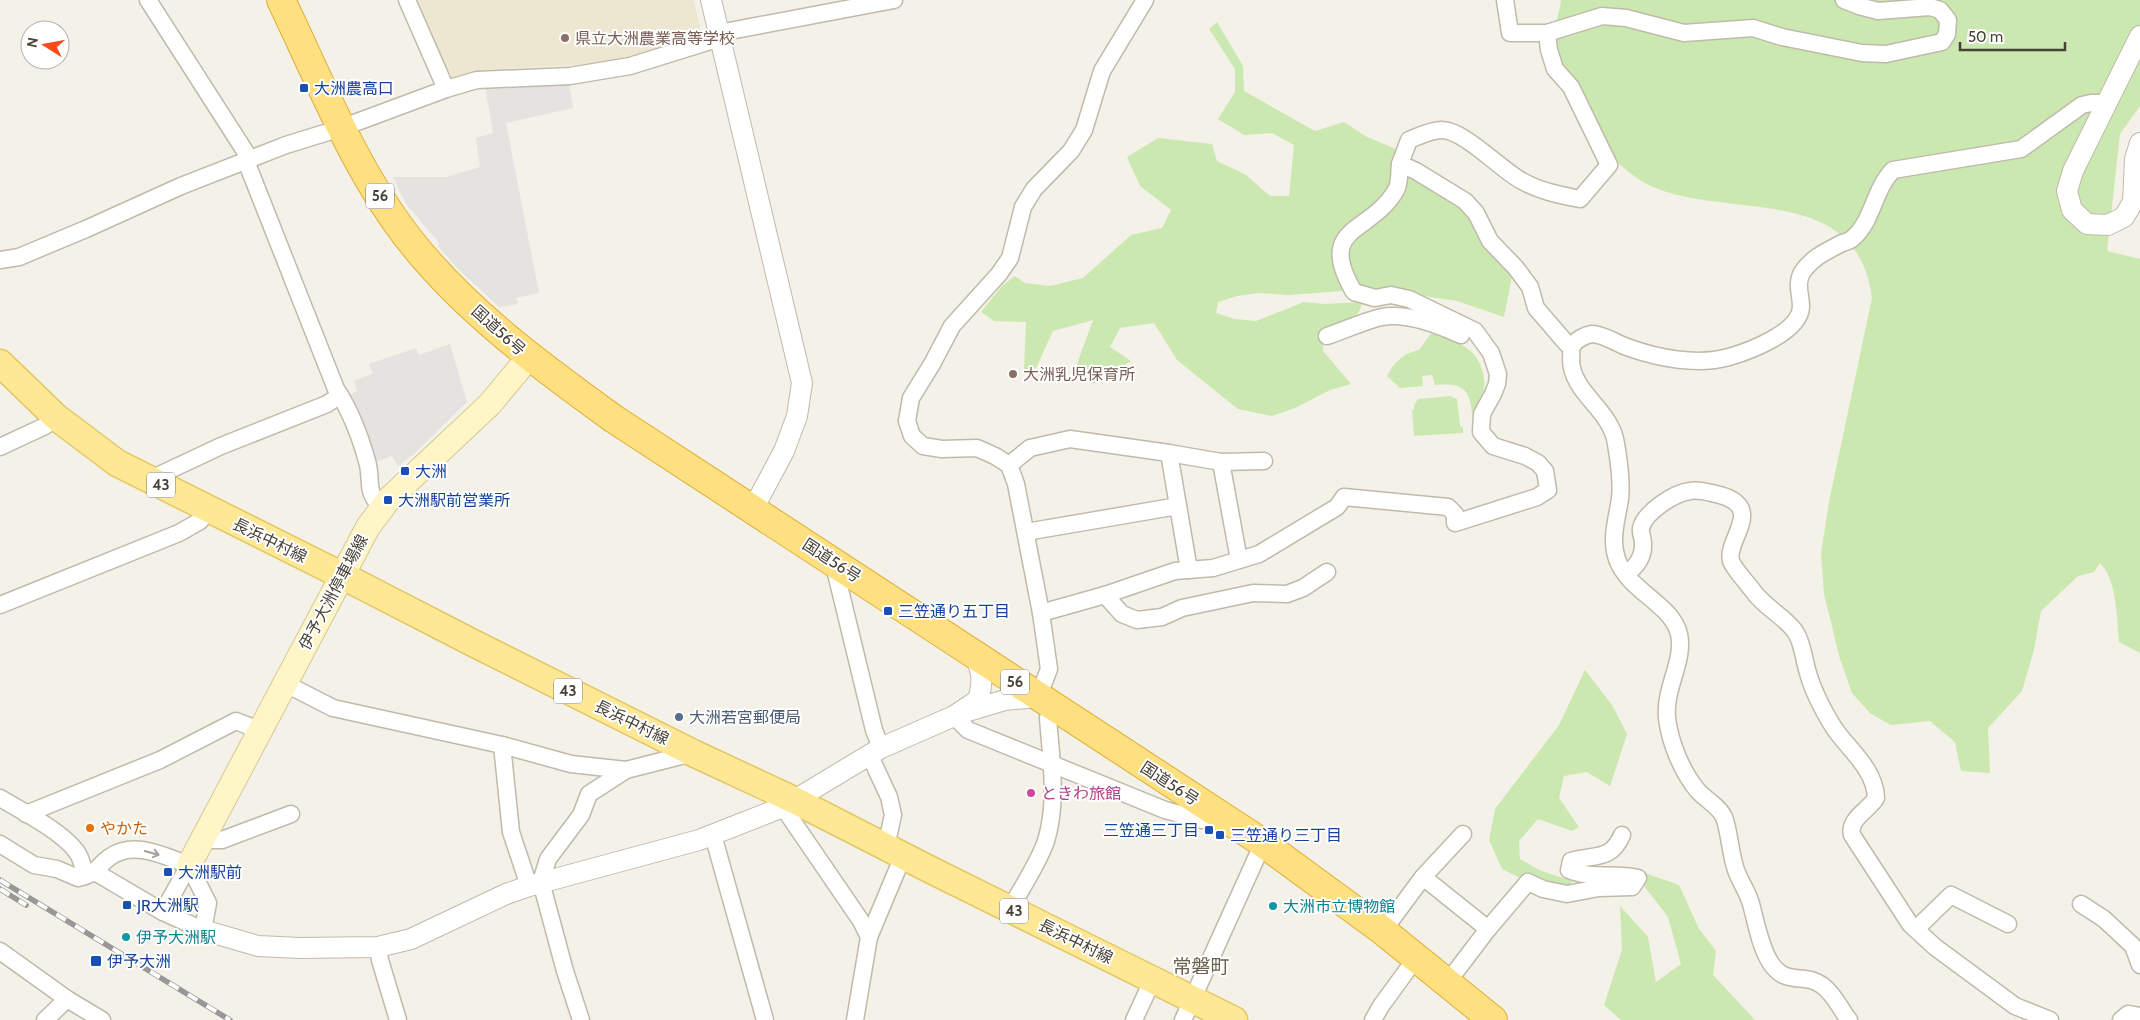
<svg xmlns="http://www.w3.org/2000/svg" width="2140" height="1020" viewBox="0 0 2140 1020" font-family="Cabin,'Noto Sans JP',sans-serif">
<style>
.education{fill:#ede7d2}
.green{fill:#cbe8b0}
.parking{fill:#e5e3e0}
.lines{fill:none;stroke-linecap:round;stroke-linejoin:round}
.minor-casing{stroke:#bfbaaa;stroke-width:19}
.tertiary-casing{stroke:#bfbaaa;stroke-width:22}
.secondary-casing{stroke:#d4c898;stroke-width:26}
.primary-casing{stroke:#e4c765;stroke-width:29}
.trunk-casing{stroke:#dead37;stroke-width:30}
.minor{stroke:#fff;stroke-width:16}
.tertiary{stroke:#fff;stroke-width:20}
.secondary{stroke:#fff5c7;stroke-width:24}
.primary{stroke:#fee896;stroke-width:26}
.trunk{stroke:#fee080;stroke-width:28}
.rail-casing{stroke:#979797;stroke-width:5.5}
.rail{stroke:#fff;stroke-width:4;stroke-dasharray:11;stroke-linecap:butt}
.oneway{stroke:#a3a09a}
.education-dot{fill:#8d6e63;stroke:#fff;stroke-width:2}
.transit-dot{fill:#1a4fb4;stroke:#fff;stroke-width:2}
.service-dot{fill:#5c6f8a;stroke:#fff;stroke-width:2}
.hotel-dot{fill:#d1479c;stroke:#fff;stroke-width:2}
.food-dot{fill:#e8710a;stroke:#fff;stroke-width:2}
.culture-dot{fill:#0f9aa8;stroke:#fff;stroke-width:2}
.labels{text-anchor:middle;stroke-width:4;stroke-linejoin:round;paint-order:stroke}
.shield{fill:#fff;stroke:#7e7b72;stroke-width:1}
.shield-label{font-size:15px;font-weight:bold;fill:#474236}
.education-label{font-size:16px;fill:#785e54;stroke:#fff;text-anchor:start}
.transit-label{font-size:16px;fill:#164399;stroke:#fff;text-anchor:start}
.street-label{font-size:16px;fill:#474236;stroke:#fff}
.service-label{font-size:16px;fill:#4e5e75;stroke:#fff;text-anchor:start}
.hotel-label{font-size:16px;fill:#b23c85;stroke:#fff;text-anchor:start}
.food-label{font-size:16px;fill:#c56008;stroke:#fff;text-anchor:start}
.culture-label{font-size:16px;fill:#0d838f;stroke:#fff;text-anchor:start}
.quarter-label{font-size:19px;fill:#6a614d;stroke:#fff}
</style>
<rect width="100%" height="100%" fill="#f4f1e8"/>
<polygon class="education" points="411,0 694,0 702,36 700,40 607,63 485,70 446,79"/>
<g class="green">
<path d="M1561 0H2140V106L2120 134 2107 251 2140 259V653L2119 642C2117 619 2117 579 2100 563L2094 572 2078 576 2041 611 2034 650 2022 691 1988 728 1990 773 1961 771 1955 742 1930 721 1891 725 1871 714 1852 693 1840 659 1824 594 1821 554 1829 502 1872 298C1857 182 1732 220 1653 187 1628 176 1610 155 1593 136 1570 112 1563 95 1557 63 1556 57 1553 51 1553 45 1553 31 1559 14 1561 0Z"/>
<path d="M1217 22 1243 66 1244 91 1315 131 1344 122 1367 137 1396 149V165L1417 176 1471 215 1513 271 1504 317 1457 301 1411 294 1355 290 1288 295 1258 293 1237 296 1218 302 1216 313 1235 319 1256 321 1304 302 1325 304 1362 302C1359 322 1341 325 1324 330L1323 351 1351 384 1330 390 1295 408 1272 416 1238 409 1177 360 1154 323 1120 328 1110 347 1131 361 1094 384 1077 364 1093 320 1053 331 1036 368 1024 370 1026 322 994 321 981 312 1002 286 1015 276 1025 283 1050 286 1083 278 1131 235 1162 228 1171 210 1140 186 1127 157 1158 138 1212 144 1217 161 1246 175 1270 196H1289L1294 145 1272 133 1244 135 1218 119 1235 92V69L1209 29Z"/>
<path d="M1432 332C1453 341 1476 346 1482 370 1484 376 1485 383 1484 389 1481 398 1476 406 1472 414 1470 387 1461 383 1435 385L1432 375 1422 376 1423 386 1400 388 1387 376C1394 362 1404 353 1419 350Z"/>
<polygon points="1450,396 1457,399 1460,426 1463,427 1463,433 1414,436 1412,410 1414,410 1414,405 1418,399"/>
<polygon points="1585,670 1612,705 1627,734 1610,786 1587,772 1564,776 1559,798 1579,827 1572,831 1538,819 1519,841 1520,859 1539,870 1572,881 1567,894 1543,889 1502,869 1489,840 1495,809 1559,725"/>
<polygon points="1642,872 1679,885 1699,929 1716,951 1713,975 1755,1020 1621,1020 1604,1005 1622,950 1620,906 1648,937 1656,982 1681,964 1668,917 1638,878"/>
</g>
<g class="parking">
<polygon points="568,77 573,108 506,123 539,293 516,298 518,304 499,307 456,267 438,246 439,243 406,204 393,177 446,177 480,167 476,138 493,133 485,86"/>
<polygon points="450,344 467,402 414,454 398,466 392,456 374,463 349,395 357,391 354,381 373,373 369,364 416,348 419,355"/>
</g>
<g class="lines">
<defs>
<g id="minor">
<polyline points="148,0 250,159"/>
<polyline points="407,0 446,89"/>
<polyline points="1505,0 1510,33 1547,33 1602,16 1626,18 1684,33 1753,28 1782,37 1862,53 1886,54 1942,42 1947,34 1948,20 1940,10 1930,7 1878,11 1859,6 1844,0"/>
<polyline points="719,33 894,0"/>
<path d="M1547 33 1549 50 1555 69 1571 87 1609 165 1580 199C1559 195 1540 191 1522 181 1501 170 1464 130 1442 130 1431 130 1419 136 1409 140L1400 164 1416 171 1465 201 1476 213 1490 241 1516 268 1530 287 1536 308 1567 344 1572 346"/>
<path d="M246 161 336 389C350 410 360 436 367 461 373 482 364 490 382 508"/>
<polyline points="0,260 19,257 86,229 181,186 286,145 341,128 446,89 477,80 570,76 630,66 720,38"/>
<path d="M1327 336C1345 330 1364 321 1382 317 1407 312 1439 325 1461 335"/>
<polyline points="0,447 45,426 56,417"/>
<polyline points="1169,453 1221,462 1264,461"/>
<polyline points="1221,462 1239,560"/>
<polyline points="1009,465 1030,448 1070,439 1169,453 1189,570"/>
<polyline points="153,481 155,477 221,446 327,404 340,395"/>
<polyline points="1026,532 1178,506"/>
<polyline points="833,561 874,730 881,748"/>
<path d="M1626 574C1636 567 1644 557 1643 543 1643 538 1640 533 1641 528 1645 512 1674 493 1690 491 1700 489 1710 493 1720 495 1766 508 1725 540 1731 561 1734 569 1748 584 1753 591 1764 607 1788 619 1796 633 1803 644 1804 661 1808 673 1813 691 1824 712 1834 728 1849 750 1875 769 1876 798 1869 810 1848 819 1852 835L1910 924 1935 947 2015 1006 2050 1020"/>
<polyline points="1105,595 1122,614 1137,620 1162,617 1182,608 1253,593 1287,594 1303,588 1327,572"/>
<polyline points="0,605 179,533 200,521 209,510"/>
<path d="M1041 613 1105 595 1175 571 1213 568 1259 554 1337 507 1344 497 1448 507 1455 514V523L1537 497 1548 490 1545 471 1538 463 1525 456 1493 446 1481 432 1482 414 1493 394 1497 384 1498 374 1491 353 1475 331 1409 299 1391 295 1375 298 1354 292C1315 225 1370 235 1396 190 1400 184 1399 171 1400 164"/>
<polyline points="284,683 333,708 502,745 571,764 626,770 693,753"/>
<polyline points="1038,697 1049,669 1041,613 1016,484 1009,465 995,456 977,448 942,449 923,446 912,436 907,421 911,398 932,364 952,326 999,274 1010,258 1023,207 1034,189 1071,151 1084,130 1102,71 1145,0"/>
<polyline points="954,716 968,730 1165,810 1202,820 1220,816"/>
<polyline points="502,745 511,832 529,886"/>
<polyline points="870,756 889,797 893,815 886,847"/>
<path d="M0 798C22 811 61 831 76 851 82 858 83 868 85 876"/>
<polyline points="783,807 861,921 869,937 855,1020"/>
<polyline points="26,814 160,760 236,721 259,730"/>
<polyline points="713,835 765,1020"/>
<polyline points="202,840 222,840 291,814"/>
<path d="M0 844 34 865 57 869 78 878C100 873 95 867 110 857 134 840 164 856 189 865L208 903 203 930 163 912 95 872"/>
<polyline points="1423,877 1488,929"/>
<polyline points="2081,904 2104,919 2133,946 2140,965"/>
<path d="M1010 909C1021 889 1039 862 1046 841 1058 802 1051 758 1048 718L1053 707"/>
<polyline points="163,912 189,865"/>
<polyline points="1916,929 1951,895 2008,924"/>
<polyline points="1383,931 1423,877 1463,834"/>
<polyline points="869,937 903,856"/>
<polyline points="378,947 380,960 398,1020"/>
<polyline points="0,951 67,999 102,1020"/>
<path d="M1447 983 1488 929 1528 882 1543 889 1567 894 1599 888 1632 887 1638 878C1615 873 1590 879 1569 870L1571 861C1595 854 1611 861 1622 835"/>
<polyline points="45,1020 67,999"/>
<polyline points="581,1020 565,971 541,882 548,859 581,815 589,794 626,770"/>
<polyline points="1134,1020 1153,979"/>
<polyline points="1183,1020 1263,843"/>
<polyline points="1373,1020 1381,1006 1416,958"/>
<path d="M1849 1020C1841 1010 1834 994 1823 986 1803 971 1787 988 1770 962 1760 946 1756 922 1751 904 1748 892 1740 882 1736 870 1730 853 1730 834 1724 817 1719 806 1706 800 1698 791 1682 772 1670 743 1667 718 1664 688 1685 661 1679 634 1672 604 1628 591 1617 559 1610 539 1617 519 1620 499 1622 481 1619 461 1616 444 1612 410 1571 393 1571 359 1572 355 1570 350 1572 347 1575 340 1585 335 1592 334 1603 334 1616 343 1627 347 1657 358 1697 366 1729 357 1750 351 1800 332 1801 307 1801 294 1795 283 1803 271 1813 257 1827 251 1842 243 1846 242 1850 241 1853 238 1873 221 1874 189 1893 170L2021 149 2082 105 2091 103H2108"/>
<polyline points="2121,1020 2128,1014 2140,1016"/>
</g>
<g id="tertiary">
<polyline points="711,0 802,383 797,416 784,451 753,509"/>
<polyline points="2140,36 2073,171 2067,191 2072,210 2087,224 2108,225 2124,217 2133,202 2135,159 2140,143"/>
<polyline points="965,712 1005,700 1038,697"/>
<path d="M203 930 258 946 300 948 378 947 411 939 506 894 529 886 699 840 783 807 881 748 954 716 978 700C983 683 983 671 974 655"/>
</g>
<polyline id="secondary" points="189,865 368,527 389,499 490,404 529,357"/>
<polyline id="primary" points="0,363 56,417 117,463 343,576 475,644 693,753 796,801 931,870 1234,1020"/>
<path id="trunk" d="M281 0C320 81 356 173 412 243 468 313 542 367 614 419L1263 843 1383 931 1493 1020"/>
</defs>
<use href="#minor" class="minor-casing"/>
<use href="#tertiary" class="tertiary-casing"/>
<use href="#secondary" class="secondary-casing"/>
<use href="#primary" class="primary-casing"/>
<use href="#trunk" class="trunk-casing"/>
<use href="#minor" class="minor"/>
<use href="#tertiary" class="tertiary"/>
<use href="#secondary" class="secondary"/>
<use href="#primary" class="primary"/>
<use href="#trunk" class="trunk"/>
<defs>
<g id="rail">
<polyline points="0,880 230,1020"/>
<polyline points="0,889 26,905"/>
</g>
</defs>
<use href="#rail" class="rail-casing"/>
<use href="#rail" class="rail"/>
</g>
<defs><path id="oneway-shaft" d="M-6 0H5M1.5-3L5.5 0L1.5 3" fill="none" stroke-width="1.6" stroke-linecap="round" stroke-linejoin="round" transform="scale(1.25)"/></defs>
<use class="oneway" href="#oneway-shaft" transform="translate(152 853) rotate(16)"/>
<g class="education-dot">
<circle cx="565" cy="38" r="5"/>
<circle cx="1013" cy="374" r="5"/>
</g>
<g class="transit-dot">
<rect x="299" y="83" width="10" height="10" rx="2.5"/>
<rect x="400" y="466" width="10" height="10" rx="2.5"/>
<rect x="383" y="495" width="10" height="10" rx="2.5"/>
<rect x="883" y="606" width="10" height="10" rx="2.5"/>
<rect x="1204" y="825" width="10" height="10" rx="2.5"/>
<rect x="1215" y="830" width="10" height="10" rx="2.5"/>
<rect x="163" y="867" width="10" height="10" rx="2.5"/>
<rect x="122" y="900" width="10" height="10" rx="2.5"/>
<rect x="90" y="955" width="12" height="12" rx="2.5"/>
</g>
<circle class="service-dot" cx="679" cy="717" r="5"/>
<circle class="hotel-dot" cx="1031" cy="793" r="5"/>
<circle class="food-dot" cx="90" cy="828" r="5"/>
<g class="culture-dot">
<circle cx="1273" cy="906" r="5"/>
<circle cx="126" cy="937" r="5"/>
</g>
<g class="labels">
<g class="shield">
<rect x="366" y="183.5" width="28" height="25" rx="4"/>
<rect x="147" y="472.5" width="28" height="25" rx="4"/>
<rect x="1001" y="669.5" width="28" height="25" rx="4"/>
<rect x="554" y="678.5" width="28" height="25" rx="4"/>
<rect x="1000" y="898.5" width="28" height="25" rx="4"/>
</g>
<g class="shield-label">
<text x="380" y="201">56</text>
<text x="161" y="490">43</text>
<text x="1015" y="687">56</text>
<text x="568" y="696">43</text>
<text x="1014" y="916">43</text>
</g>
<g class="education-label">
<text x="575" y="44">県立大洲農業高等学校</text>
<text x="1023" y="380">大洲乳児保育所</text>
</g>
<g class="transit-label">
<text x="314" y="94">大洲農高口</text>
<text x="415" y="477">大洲</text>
<text x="398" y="506">大洲駅前営業所</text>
<text x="898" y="617">三笠通り五丁目</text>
<text x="1199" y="836" text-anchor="end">三笠通三丁目</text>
<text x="1230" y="841">三笠通り三丁目</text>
<text x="178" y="878">大洲駅前</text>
<text x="137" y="911">JR大洲駅</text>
<text x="107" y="967">伊予大洲</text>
</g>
<g class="street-label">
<text transform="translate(499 330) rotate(42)" y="6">国道56号</text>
<text transform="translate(270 540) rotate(26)" y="6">長浜中村線</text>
<text transform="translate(832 560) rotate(33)" y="6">国道56号</text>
<text transform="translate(333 592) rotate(-62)" y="6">伊予大洲停車場線</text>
<text transform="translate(632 722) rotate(26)" y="6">長浜中村線</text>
<text transform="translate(1170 783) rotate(33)" y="6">国道56号</text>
<text transform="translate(1076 941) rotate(26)" y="6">長浜中村線</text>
</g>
<g class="service-label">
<text x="689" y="723">大洲若宮郵便局</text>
</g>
<g class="hotel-label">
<text x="1041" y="799">ときわ旅館</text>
</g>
<g class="food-label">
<text x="100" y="834">やかた</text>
</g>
<g class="culture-label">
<text x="1283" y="912">大洲市立博物館</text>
<text x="136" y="943">伊予大洲駅</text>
</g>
<g class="quarter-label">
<text x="1201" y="973">常磐町</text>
</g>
</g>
<g transform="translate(45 45) rotate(281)"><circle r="24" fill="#ffffff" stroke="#b5b3af"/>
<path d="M0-4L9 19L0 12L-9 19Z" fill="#fa4a18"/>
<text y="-8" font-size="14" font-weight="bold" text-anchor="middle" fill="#474236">N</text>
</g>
<path d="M1960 42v8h105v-8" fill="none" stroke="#474236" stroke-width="2.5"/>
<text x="1968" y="42" font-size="15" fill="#474236" stroke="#ffffff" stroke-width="4" paint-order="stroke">50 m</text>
</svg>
